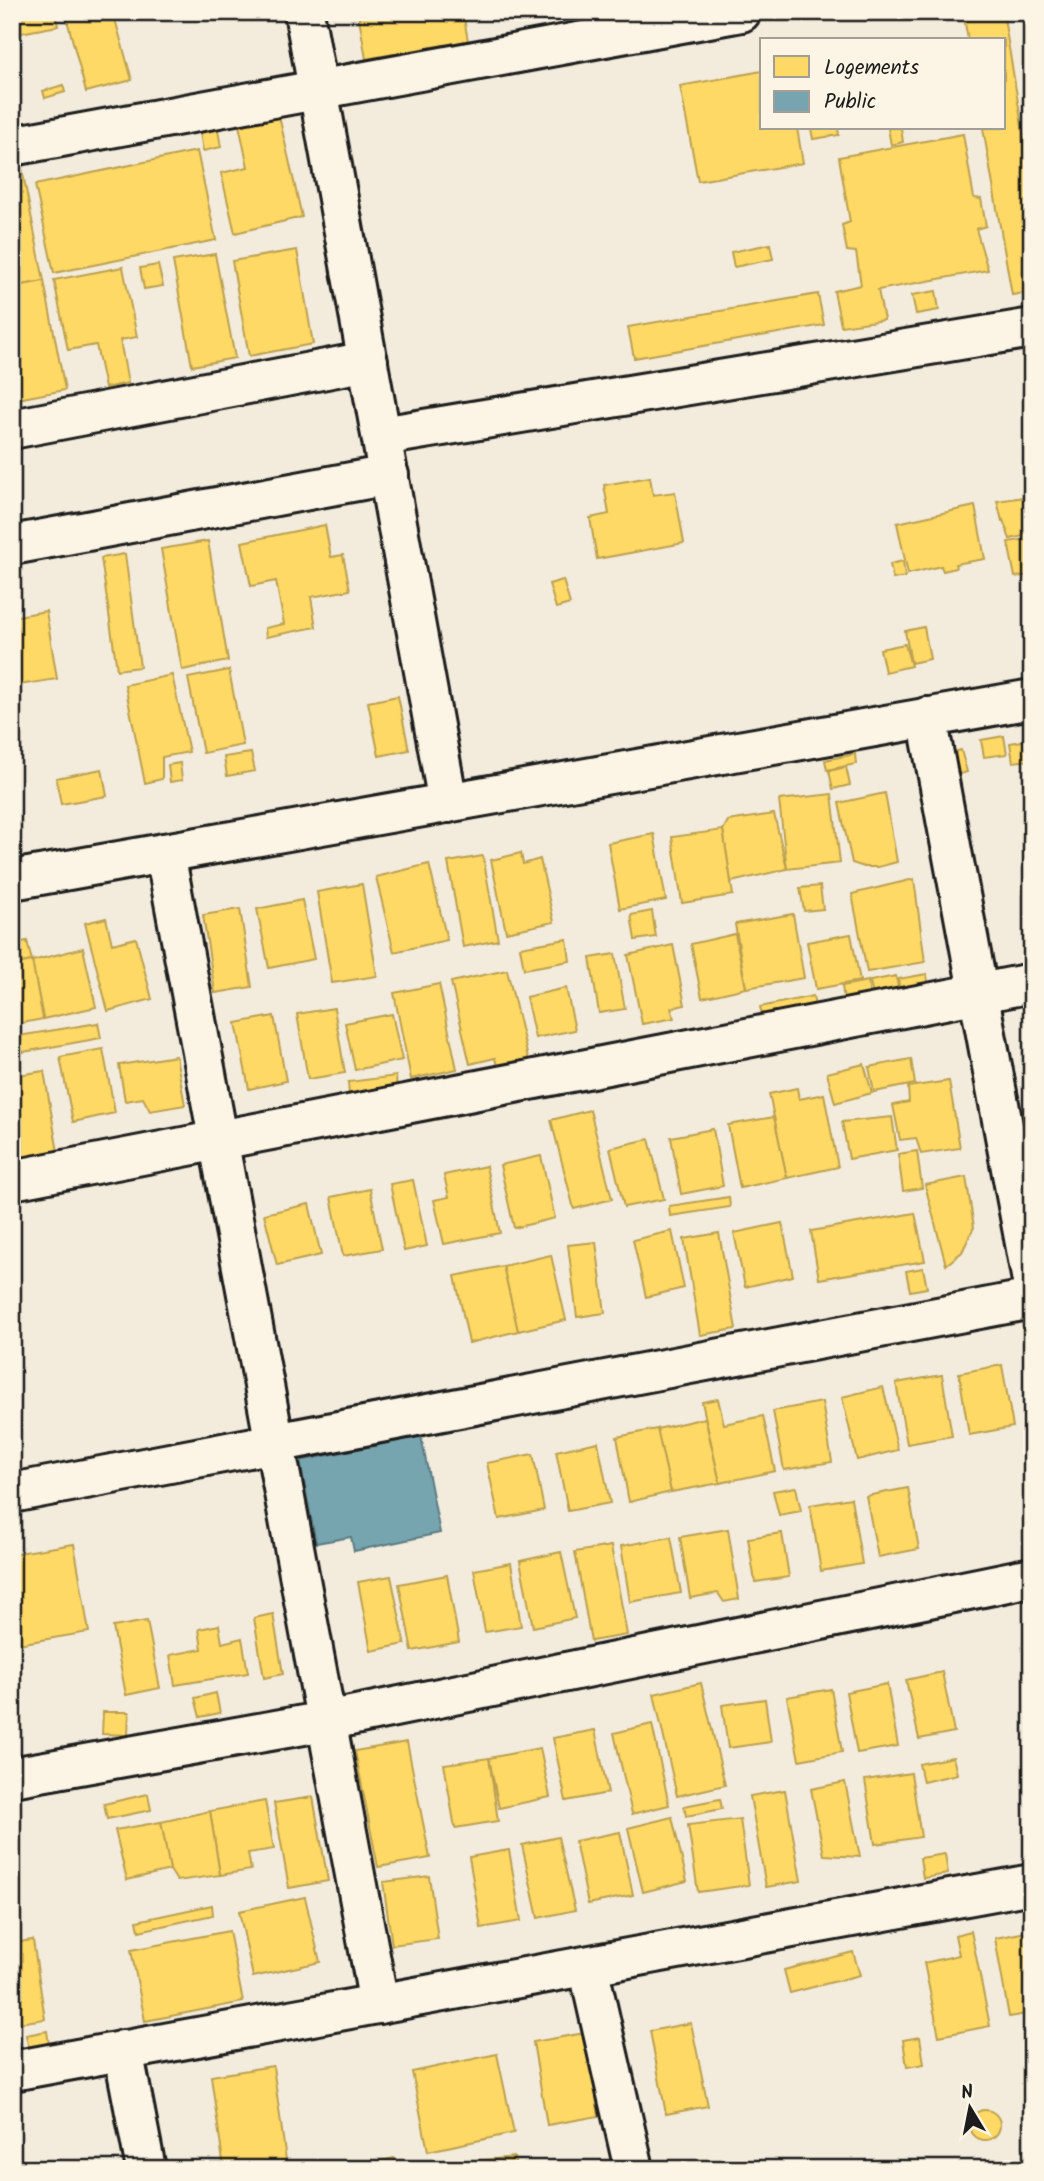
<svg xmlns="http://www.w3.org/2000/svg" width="1044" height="2181" viewBox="0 0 1044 2181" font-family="Kalam,sans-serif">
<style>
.homes{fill:#ffd966;stroke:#bba050;stroke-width:2}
.public{fill:#76a5af;stroke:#5b7c83;stroke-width:2}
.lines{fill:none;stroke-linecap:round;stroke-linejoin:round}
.street-casing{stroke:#1c1c1c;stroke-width:44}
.street{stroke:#fcf5e5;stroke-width:38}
</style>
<rect width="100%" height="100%" fill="#f3ecdd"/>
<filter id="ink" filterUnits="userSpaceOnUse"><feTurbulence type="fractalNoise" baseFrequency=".0143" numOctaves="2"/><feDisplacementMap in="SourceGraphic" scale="14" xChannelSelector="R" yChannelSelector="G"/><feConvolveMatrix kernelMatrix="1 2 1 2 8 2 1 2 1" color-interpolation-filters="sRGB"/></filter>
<g filter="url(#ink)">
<g class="homes">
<polygon points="12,12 55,12 58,26 15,34"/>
<polygon points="65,12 113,12 132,80 86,92"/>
<polygon points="358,12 463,12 468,41 366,59"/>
<polygon points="963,12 1003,12 1032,186 1032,292 1012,295 983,128 1004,128 1004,40 968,40"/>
<polygon points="762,71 762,128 797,128 803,163 698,181 680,86"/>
<polygon points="63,85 65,92 45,98 43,91"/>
<polygon points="279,116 302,217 235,233 221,173 248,167 239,125"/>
<polygon points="811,128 838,128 839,135 813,139"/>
<polygon points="888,128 901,128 903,142 891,145"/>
<polygon points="218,130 221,147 203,151 200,133"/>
<polygon points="963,134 974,198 981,199 986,226 976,229 988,270 878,290 884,320 841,326 834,291 861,285 856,252 847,251 842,225 850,222 839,157"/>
<polygon points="197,151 216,240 54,273 35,185"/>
<polygon points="20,159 44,281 12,287 12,161"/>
<polygon points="770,244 773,259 734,267 731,252"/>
<polygon points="297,250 313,344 249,356 232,261"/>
<polygon points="215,254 235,358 192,366 173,261"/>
<polygon points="158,265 163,286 144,289 140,268"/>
<polygon points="123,267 137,337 120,340 128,383 105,388 96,345 68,350 54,280"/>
<polygon points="44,281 65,390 12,400 12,287"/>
<polygon points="936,291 939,310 916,314 912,295"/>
<polygon points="818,294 824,325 634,358 628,327"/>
<polygon points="650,477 653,495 675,492 684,543 597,559 590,518 609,514 604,485"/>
<polygon points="1024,497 1028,535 1010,539 1003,520 1002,521 997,501"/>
<polygon points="975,506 985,559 955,564 956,568 943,571 941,566 908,574 897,523"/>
<polygon points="325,525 331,557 343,555 350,590 311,597 316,627 266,637 265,628 284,624 276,581 251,586 242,542"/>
<polygon points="1028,539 1032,575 1015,577 1008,542"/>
<polygon points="208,541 228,661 182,670 161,549"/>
<polygon points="125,554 140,667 117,670 101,558"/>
<polygon points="903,561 905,577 893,579 890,564"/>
<polygon points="563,580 570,604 556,608 549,584"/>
<polygon points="46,611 57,679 12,686 12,617"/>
<polygon points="924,627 930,659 911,663 905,631"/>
<polygon points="905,644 911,666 885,672 880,649"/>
<polygon points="229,670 243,745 203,753 188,678"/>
<polygon points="172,675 189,752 162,757 162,779 145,783 125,685"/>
<polygon points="398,696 409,750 379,756 368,702"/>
<polygon points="1004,736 1007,754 984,757 981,740"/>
<polygon points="1028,740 1031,760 1013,762 1010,743"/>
<polygon points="961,750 967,772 946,778 940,756"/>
<polygon points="251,753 255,771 227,776 224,757"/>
<polygon points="855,754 856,764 827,770 825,760"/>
<polygon points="180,763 182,780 170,782 168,765"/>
<polygon points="846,767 850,785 833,789 829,771"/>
<polygon points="102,769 107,796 61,804 56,778"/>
<polygon points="885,793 897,862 878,867 864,867 852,863 839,803"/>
<polygon points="832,794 840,863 787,869 779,800"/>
<polygon points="774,814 787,869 731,882 723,830 728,821"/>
<polygon points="723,830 733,895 682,903 672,837"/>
<polygon points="654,834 666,900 620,909 608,843"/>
<polygon points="521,853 523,864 540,859 554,922 506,932 491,860"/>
<polygon points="483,856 498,940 463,947 448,862"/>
<polygon points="429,864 447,940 394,952 376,877"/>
<polygon points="914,879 925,962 867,972 852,894"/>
<polygon points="362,884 377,976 332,983 317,892"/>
<polygon points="820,886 823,909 804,911 800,888"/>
<polygon points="302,900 314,959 269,968 257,909"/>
<polygon points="240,909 252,987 215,993 203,915"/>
<polygon points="652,911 656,937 635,940 631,915"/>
<polygon points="793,914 804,978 746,988 735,924"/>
<polygon points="106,918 112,944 136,938 152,999 108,1011 85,923"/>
<polygon points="735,934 746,988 702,998 691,944"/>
<polygon points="851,934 860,981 816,989 807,942"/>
<polygon points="567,939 570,961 524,969 520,947"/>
<polygon points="27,941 32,961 12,965 12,944"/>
<polygon points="673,945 685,1005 671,1008 674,1018 642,1024 628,955"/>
<polygon points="83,948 96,1007 43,1019 32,961"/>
<polygon points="615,954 625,1009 599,1013 590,958"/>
<polygon points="32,961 43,1019 12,1025 12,965"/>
<polygon points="507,970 530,1066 499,1074 495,1058 470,1064 451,982"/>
<polygon points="927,974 929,994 901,1000 898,979"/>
<polygon points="896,976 900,997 874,1002 870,981"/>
<polygon points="868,981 871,1002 845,1007 842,986"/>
<polygon points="439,984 457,1069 411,1079 394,993"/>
<polygon points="566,988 575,1030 535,1038 526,997"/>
<polygon points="813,996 815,1007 763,1019 760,1007"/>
<polygon points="334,1008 345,1073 308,1079 297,1014"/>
<polygon points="392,1014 402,1060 355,1070 345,1023"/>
<polygon points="274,1016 286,1081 249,1089 236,1023"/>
<polygon points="98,1023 101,1038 12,1054 12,1037"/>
<polygon points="103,1049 115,1113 73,1122 60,1057"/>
<polygon points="176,1056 185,1105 150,1111 143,1098 125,1101 119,1065"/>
<polygon points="911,1059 915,1084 874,1092 869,1067"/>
<polygon points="864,1064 872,1093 835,1103 827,1073"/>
<polygon points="44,1071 58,1152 13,1160 12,1076"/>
<polygon points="396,1076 397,1089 349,1095 348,1082"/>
<polygon points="949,1081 960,1148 921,1154 916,1138 900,1140 893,1105 909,1102 908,1087"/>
<polygon points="797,1088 799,1099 824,1094 838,1167 787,1178 769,1094"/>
<polygon points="590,1110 612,1199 574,1209 551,1120"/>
<polygon points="774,1117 787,1178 740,1188 728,1125"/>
<polygon points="892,1117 897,1150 849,1159 842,1122"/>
<polygon points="713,1129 723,1186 681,1194 671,1137"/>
<polygon points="649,1139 664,1199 624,1207 610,1148"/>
<polygon points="917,1151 922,1188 903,1191 898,1154"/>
<polygon points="541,1156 555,1218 514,1228 500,1165"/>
<polygon points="486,1166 500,1233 444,1244 434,1200 449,1197 444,1175"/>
<polygon points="966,1177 974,1227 962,1252 946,1265 925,1185"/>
<polygon points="413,1180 427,1246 404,1251 390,1184"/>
<polygon points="370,1189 382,1249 343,1256 331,1197"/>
<polygon points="729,1197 730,1207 670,1216 669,1206"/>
<polygon points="309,1204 321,1255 277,1265 264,1214"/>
<polygon points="915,1213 925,1261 819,1279 811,1231"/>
<polygon points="782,1223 793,1276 745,1287 734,1233"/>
<polygon points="672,1231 684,1288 646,1297 633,1240"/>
<polygon points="719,1233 736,1329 700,1335 684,1239"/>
<polygon points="596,1242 605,1313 577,1317 568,1245"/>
<polygon points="551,1255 566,1320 518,1331 503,1266"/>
<polygon points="503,1266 518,1331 469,1343 455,1276"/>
<polygon points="923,1268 927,1288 910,1291 906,1271"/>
<polygon points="1002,1365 1013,1427 969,1435 959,1373"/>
<polygon points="942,1375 952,1436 907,1444 896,1383"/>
<polygon points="883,1387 898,1450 857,1460 842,1397"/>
<polygon points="718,1399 724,1424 763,1416 775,1471 720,1483 702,1402"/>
<polygon points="822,1402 832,1462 784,1470 773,1411"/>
<polygon points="705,1418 720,1483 671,1492 657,1429"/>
<polygon points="657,1429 671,1492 629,1502 617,1437"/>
<polygon points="598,1442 610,1503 568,1511 556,1451"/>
<polygon points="533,1454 544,1510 499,1519 487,1463"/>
<polygon points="796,1487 801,1511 779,1515 773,1491"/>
<polygon points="908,1488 919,1549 878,1557 866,1496"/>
<polygon points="851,1498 862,1564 821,1571 810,1505"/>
<polygon points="728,1529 739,1599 724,1602 718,1593 690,1598 680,1537"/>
<polygon points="782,1533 789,1577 755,1582 748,1538"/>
<polygon points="671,1537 681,1593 630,1602 621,1546"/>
<polygon points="74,1544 89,1632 12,1645 12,1554"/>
<polygon points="611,1546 627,1635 591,1641 575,1552"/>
<polygon points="561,1552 575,1618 533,1627 520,1561"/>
<polygon points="511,1563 521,1626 485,1632 474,1570"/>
<polygon points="447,1575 459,1642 412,1651 399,1584"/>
<polygon points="391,1576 405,1644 371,1651 358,1582"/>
<polygon points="273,1614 283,1674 264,1678 254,1618"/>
<polygon points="147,1621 160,1688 126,1695 113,1627"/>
<polygon points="219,1625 222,1643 242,1638 248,1673 175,1685 170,1655 202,1649 199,1629"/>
<polygon points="942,1672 954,1732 919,1739 906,1680"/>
<polygon points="701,1683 725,1785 677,1796 654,1694"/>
<polygon points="887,1684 898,1746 857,1753 846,1692"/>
<polygon points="831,1689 842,1752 799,1760 787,1697"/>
<polygon points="216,1693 220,1713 200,1717 195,1698"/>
<polygon points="765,1699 771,1742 728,1748 722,1705"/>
<polygon points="103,1712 129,1712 128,1735 102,1734"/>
<polygon points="652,1724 669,1805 632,1814 614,1733"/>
<polygon points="595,1730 608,1793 566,1801 553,1738"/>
<polygon points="407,1742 430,1858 378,1867 355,1751"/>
<polygon points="540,1748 550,1797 499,1808 489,1758"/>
<polygon points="953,1757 957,1774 923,1782 919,1764"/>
<polygon points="489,1758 498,1821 455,1828 444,1764"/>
<polygon points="911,1773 921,1837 875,1844 865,1780"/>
<polygon points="845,1782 860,1857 824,1855 811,1789"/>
<polygon points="785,1790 801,1881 766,1887 750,1796"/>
<polygon points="148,1794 151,1810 107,1819 104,1804"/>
<polygon points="313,1797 328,1881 289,1888 274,1803"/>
<polygon points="720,1799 722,1809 686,1816 684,1806"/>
<polygon points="265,1801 274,1849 248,1853 251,1870 220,1875 210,1811"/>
<polygon points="210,1811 220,1875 177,1881 170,1870 161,1822"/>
<polygon points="672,1817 687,1881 643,1892 628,1828"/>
<polygon points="740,1819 749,1885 698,1892 688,1825"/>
<polygon points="161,1822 170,1870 127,1880 115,1830"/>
<polygon points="620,1832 633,1895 588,1904 575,1841"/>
<polygon points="558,1837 575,1910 538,1918 522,1845"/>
<polygon points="509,1850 521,1921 481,1928 469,1857"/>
<polygon points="945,1854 948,1874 923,1878 920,1858"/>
<polygon points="429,1876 438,1939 392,1945 383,1882"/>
<polygon points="305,1897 320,1962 253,1977 239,1911"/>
<polygon points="212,1905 213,1915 139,1931 137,1921"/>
<polygon points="229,1931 243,2002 145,2021 131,1950"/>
<polygon points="971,1931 990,2026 939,2036 924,1963 959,1955 955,1935"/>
<polygon points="1032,1931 1032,2013 1009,2017 995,1938"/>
<polygon points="33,1940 45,2019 12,2024 12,1943"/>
<polygon points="853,1952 860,1975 790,1993 784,1970"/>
<polygon points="691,2023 708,2106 666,2114 650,2031"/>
<polygon points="47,2031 49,2045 29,2049 26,2035"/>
<polygon points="585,2033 599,2116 547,2125 533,2042"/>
<polygon points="920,2037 924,2064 907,2067 903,2040"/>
<polygon points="497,2054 514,2133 428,2151 412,2072"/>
<polygon points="273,2066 287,2167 224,2169 211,2076"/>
<circle cx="985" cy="2125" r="15"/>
<polygon points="514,2157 516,2169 468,2169 467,2162"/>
<polygon points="394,2158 397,2169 353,2169 353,2168"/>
</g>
<polygon class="public" points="421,1436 440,1533 354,1551 351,1537 316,1543 300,1461"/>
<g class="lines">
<defs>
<g id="street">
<polyline points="304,12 448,803"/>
<polyline points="12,146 741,12"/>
<polyline points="12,429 368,361"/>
<polyline points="382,436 1032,328"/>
<polyline points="12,545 389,475"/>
<polyline points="927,717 1032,1281"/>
<polyline points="165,853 379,2004"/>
<polyline points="12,880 1032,699"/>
<polyline points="12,1180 1032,983"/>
<polyline points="12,1493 1032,1299"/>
<polyline points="12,1777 326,1721 1032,1577"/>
<polyline points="588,1966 634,2169"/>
<polyline points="123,2050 146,2169"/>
<polyline points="12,2071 1032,1884"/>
</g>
</defs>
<use href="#street" class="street-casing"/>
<use href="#street" class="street"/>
</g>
</g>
<rect width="1044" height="2181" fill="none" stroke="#fcf5e5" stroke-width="42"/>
<rect x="21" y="21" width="1002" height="2139" fill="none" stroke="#1c1c1c" stroke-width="2.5" filter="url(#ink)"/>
<rect x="760" y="38" width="245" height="91" fill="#fcf5e5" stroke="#a29e95" stroke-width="2"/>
<rect x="774" y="56" width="35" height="21" fill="#ffd966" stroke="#a29e95" stroke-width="2"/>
<text x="824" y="74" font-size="21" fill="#1c1c1c">Logements</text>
<rect x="774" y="91" width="35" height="21" fill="#76a5af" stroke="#a29e95" stroke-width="2"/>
<text x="824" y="108" font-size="21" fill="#1c1c1c">Public</text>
<g transform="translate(970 2108) rotate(350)" stroke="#fcf5e5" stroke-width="5" paint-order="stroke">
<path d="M0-5L12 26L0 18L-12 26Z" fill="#1c1c1c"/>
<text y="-10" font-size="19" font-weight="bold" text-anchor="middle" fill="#1c1c1c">N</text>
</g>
</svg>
